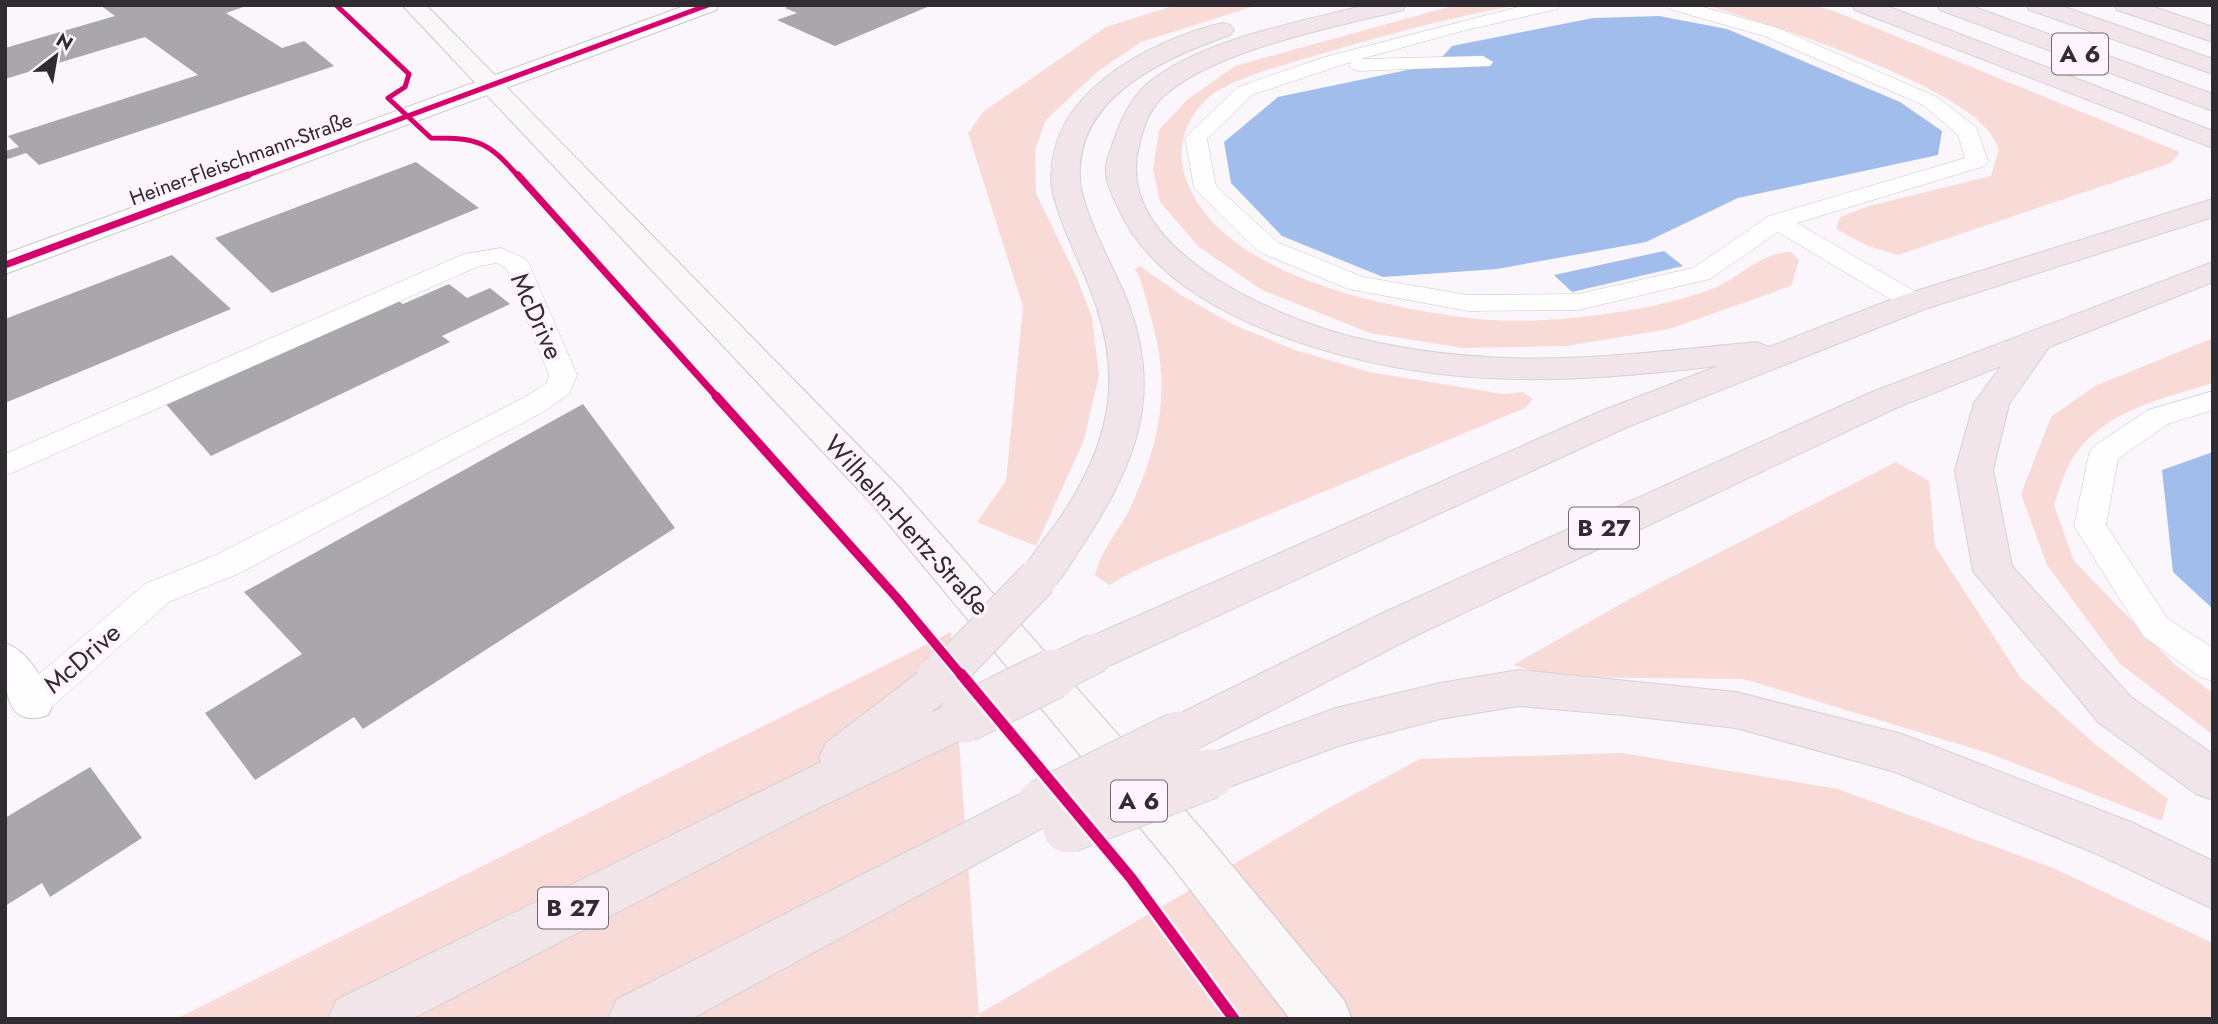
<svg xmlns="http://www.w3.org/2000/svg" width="2218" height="1024" viewBox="0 0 2218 1024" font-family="Jost,sans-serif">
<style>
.green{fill:#f8dbd7}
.water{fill:#a1bdec}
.building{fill:#a9a7ab}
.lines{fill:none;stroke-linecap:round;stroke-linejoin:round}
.lane-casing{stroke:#cac6ca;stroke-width:1}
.street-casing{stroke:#cac6ca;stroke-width:2}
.secondary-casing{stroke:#cac6ca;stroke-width:2}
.highway-casing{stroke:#d4d2d4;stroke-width:2}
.lane{fill:#fefefe;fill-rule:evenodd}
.street{fill:#fefefe;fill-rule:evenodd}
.secondary{fill:#faf7f8;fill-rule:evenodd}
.highway{fill:#f1e5e9;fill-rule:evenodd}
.highway-bridge-far1-casing{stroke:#d4d2d4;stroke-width:41;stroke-linecap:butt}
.highway-bridge-casing{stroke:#d4d2d4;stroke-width:51;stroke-linecap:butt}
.highway-bridge-far1{stroke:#f1e5e9;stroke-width:39}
.highway-bridge{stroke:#f1e5e9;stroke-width:49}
.cycleway-far3-casing{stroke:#fef3fe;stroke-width:8}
.cycleway-far2-casing{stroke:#fef3fe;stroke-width:10}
.cycleway-far1-casing{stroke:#fef3fe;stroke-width:13}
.cycleway-casing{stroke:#fef3fe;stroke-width:16}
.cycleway-far3{stroke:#d6006c;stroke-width:5}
.cycleway-far2{stroke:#d6006c;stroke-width:7}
.cycleway-far1{stroke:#d6006c;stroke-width:9}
.cycleway{stroke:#d6006c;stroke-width:11}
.labels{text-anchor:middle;stroke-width:7;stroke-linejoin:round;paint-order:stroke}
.far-street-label{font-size:21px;fill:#312c31;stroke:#fef3fe}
.shield{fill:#fef3fe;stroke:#6e686e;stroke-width:2}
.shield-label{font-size:24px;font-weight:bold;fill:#312c31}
.street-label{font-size:26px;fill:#312c31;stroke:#fef3fe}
</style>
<rect width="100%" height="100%" fill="#fbf6fb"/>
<g class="green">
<polygon points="1176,5 1258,5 1141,42 1097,72 1046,120 1035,150 1036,193 1076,276 1092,317 1099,375 1084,440 1036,546 977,522 1006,481 1023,307 968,133 983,112 1106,27"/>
<path d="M1456 5H1519C1449 17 1382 36 1314 56 1282 66 1233 77 1208 98 1185 119 1176 148 1185 176 1217 276 1388 309 1478 319 1543 326 1654 312 1714 288 1741 277 1761 252 1791 252L1799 260 1791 286 1669 329 1566 346 1463 348 1370 333 1262 290 1199 247 1160 202 1153 170 1159 130 1188 99 1235 66Z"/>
<path d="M1705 5H1812L1834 11 2180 152 2171 163 1898 255 1868 246 1836 229 1840 217 1869 206 1991 176 1999 149C1996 143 1993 136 1988 131 1949 81 1769 24 1705 5Z"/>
<path d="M1140 266 1181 295 1234 325 1295 350 1369 372 1503 394 1523 392 1533 399 1525 408 1140 568 1109 585 1095 575C1102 547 1121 529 1132 504 1163 433 1171 385 1149 310 1145 297 1143 281 1135 269Z"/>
<path d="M2213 338V383C2162 399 2102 411 2072 459 2064 472 2059 490 2054 505L2074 561 2174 664 2213 693V735L2119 663 2047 565 2021 494 2051 417 2095 386Z"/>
<polygon points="1896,462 1929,481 1935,546 2020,677 2096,745 2168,799 2162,821 1991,754 1744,679 1554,677 1513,665 1644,591"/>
<polygon points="951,632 979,1014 1334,805 1420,759 1622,753 1838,789 2053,868 2213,943 2213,1019 983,1019 978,1015 971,1019 176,1019"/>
</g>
<g class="water">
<polygon points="1659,16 1727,29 1900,102 1942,131 1938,155 1738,198 1646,242 1497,269 1383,277 1282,236 1231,183 1224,142 1278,97 1436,64 1452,46 1593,18"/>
<polygon points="1664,251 1683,266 1572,292 1554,275"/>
<polygon points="2213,452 2213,609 2173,572 2162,470"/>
</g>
<g class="building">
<polygon points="100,5 249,5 226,13 282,48 304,41 334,66 39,165 26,153 5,160 5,151 19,147 8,136 198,75 145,37 5,79 5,48 115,16"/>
<polygon points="792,5 932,5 835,46 777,20 797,13 785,8"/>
<polygon points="416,162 479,208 272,293 215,238"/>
<polygon points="172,255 231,309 5,403 5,319"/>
<polygon points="449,284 467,298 490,288 510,304 442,336 450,342 211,456 164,402 394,298 403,304"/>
<polygon points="583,404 675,528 363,729 354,717 255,780 205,713 302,654 244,592"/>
<polygon points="90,767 142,838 50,897 42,883 5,906 5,818"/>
</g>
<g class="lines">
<defs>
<g id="lane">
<polygon points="1526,5 1561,5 1558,9 1462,31 1361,59 1483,56 1493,62 1490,66 1359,71 1352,69 1349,65 1351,62 1252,95 1207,139 1216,186 1277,242 1363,277 1468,295 1578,294 1693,268 1769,216 1965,158 1958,135 1923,105 1764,36 1669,9 1666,5 1696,5 1778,28 1937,97 1976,127 1988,161 1985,166 1797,223 1923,296 1927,302 1923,308 1905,308 1778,232 1710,279 1578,310 1468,311 1348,289 1259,252 1194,188 1185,138 1238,87 1321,58"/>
<polygon points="501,248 526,259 529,264 577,375 570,393 545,411 240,573 169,602 45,713 32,717 19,713 14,702 19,691 145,584 216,555 525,397 547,383 549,375 506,268 497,263 479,266 5,476 5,454 464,254"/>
<polygon points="2213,391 2213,410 2168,424 2118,459 2106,525 2167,618 2213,648 2213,681 2200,677 2143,636 2074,526 2089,454 2093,447 2148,410"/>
</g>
<g id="street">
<polygon points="687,5 719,5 716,10 5,274 5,254"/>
<path d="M5 643C29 651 43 680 54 702L48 715C0 732 5 676 5 643Z"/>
</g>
<polygon id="secondary" points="402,5 426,5 898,486 1205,833 1344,1000 1352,1019 1290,1019 1171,865 872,504"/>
<g id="highway">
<path d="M1366 5H1406L1403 10C1335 27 1217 49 1165 95 1150 107 1143 128 1139 146 1111 250 1282 321 1361 339 1502 372 1615 356 1756 342L1769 347 1903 295 2213 199V217L1925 309 1625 428 1111 665 1096 670 1081 665 1074 653 1081 641 1599 412 1718 366C1576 382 1454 391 1314 347 1240 324 1151 283 1118 207 1112 195 1105 181 1106 167 1107 157 1112 146 1115 137 1122 118 1132 96 1148 83 1203 39 1299 22 1366 5Z"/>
<polygon points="1852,5 1884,5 2213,131 2213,148 1855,10"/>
<polygon points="1937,5 1969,5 2213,94 2213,111 1940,10"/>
<polygon points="2026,5 2059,5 2213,59 2213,74 2029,10"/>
<polygon points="2114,5 2148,5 2213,27 2213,42 2117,10"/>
<path d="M1222 23 1230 25 1234 30 1230 35C1161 59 1068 100 1081 189 1090 227 1111 262 1126 298 1166 397 1134 468 1078 552 1062 575 1056 599 1024 589L1018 578C1029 558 1044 540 1058 521 1106 450 1124 388 1096 305 1083 266 1061 229 1052 189 1042 96 1146 42 1222 23Z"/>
<polygon points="2213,262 2213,282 2049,347 2009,404 1993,470 2012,566 2131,697 2213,754 2213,800 2196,794 2099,723 1973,571 1955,470 1974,403 2001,366 1896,408 1415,636 1195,750 1179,755 1163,750 1156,736 1163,722 1385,612 1872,392"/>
<polygon points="941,661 957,667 963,679 957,691 930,713 964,699 980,705 987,718 980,731 808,813 412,1019 328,1019 336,1000 821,762 819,757 826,743 925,667"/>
<polygon points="1519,670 1736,692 1902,734 2131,822 2213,861 2213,909 2097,854 1895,772 1736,728 1622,715 1519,706 1440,719 1341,745 1210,794 1193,788 1187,774 1193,760 1336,708 1440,683"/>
<polygon points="1042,783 1059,789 1066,804 1059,819 691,1019 608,1019 616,1000"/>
</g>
</defs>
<use href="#lane" class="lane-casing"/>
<use href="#street" class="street-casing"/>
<use href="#secondary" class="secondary-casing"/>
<use href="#highway" class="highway-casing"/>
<use href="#lane" class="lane"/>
<use href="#street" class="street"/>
<use href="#secondary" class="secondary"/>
<use href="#highway" class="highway"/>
<defs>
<g id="highway-bridge-far1">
<polyline points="944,676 1038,578"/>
<polyline points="1050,676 1096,653"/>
</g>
<g id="highway-bridge">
<polyline points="941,679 946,674"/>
<polyline points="964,718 1053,674"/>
<polyline points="1042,804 1179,736"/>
<polyline points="1068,828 1210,774"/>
</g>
</defs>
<use href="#highway-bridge-far1" class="highway-bridge-far1-casing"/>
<use href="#highway-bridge" class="highway-bridge-casing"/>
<use href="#highway-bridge-far1" class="highway-bridge-far1"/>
<use href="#highway-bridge" class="highway-bridge"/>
<defs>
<g id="cycleway-far3">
<path d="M336 5 409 74 405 87 388 98 431 138C479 138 487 141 519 177"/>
<polyline points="243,177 708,5"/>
</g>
<g id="cycleway-far2">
<polyline points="518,175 718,398"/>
<polyline points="5,265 248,175"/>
</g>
<polyline id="cycleway-far1" points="716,396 897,598 962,676"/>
<polyline id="cycleway" points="961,674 1131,878 1234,1019"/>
</defs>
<use href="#cycleway-far3" class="cycleway-far3-casing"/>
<use href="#cycleway-far2" class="cycleway-far2-casing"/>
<use href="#cycleway-far1" class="cycleway-far1-casing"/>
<use href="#cycleway" class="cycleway-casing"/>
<use href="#cycleway-far3" class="cycleway-far3"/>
<use href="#cycleway-far2" class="cycleway-far2"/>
<use href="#cycleway-far1" class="cycleway-far1"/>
<use href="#cycleway" class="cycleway"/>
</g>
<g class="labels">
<g class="far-street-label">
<text transform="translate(241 159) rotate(-20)" y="7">Heiner-Fleischmann-Straße</text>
</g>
<g class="shield">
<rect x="2052" y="33.5" width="56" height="41" rx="5"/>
<rect x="1569" y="507.5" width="70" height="41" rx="5"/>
<rect x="1111" y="780.5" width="56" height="41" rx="5"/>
<rect x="538" y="887.5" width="70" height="41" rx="5"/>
</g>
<g class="shield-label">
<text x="2080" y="62">A 6</text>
<text x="1604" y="536">B 27</text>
<text x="1139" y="809">A 6</text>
<text x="573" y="916">B 27</text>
</g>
<g class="street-label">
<text transform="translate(537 316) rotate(66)" y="9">McDrive</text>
<text transform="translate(907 525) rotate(48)" y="9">Wilhelm-Hertz-Straße</text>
<text transform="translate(82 658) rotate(-41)" y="9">McDrive</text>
</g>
</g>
<rect width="2218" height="1024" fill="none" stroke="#312c31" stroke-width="14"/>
<g transform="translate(56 56) rotate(31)" stroke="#fef3fe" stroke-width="5" paint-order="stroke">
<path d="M0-5L12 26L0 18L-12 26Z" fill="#312c31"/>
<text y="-10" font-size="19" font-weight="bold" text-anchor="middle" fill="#312c31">N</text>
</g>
</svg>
